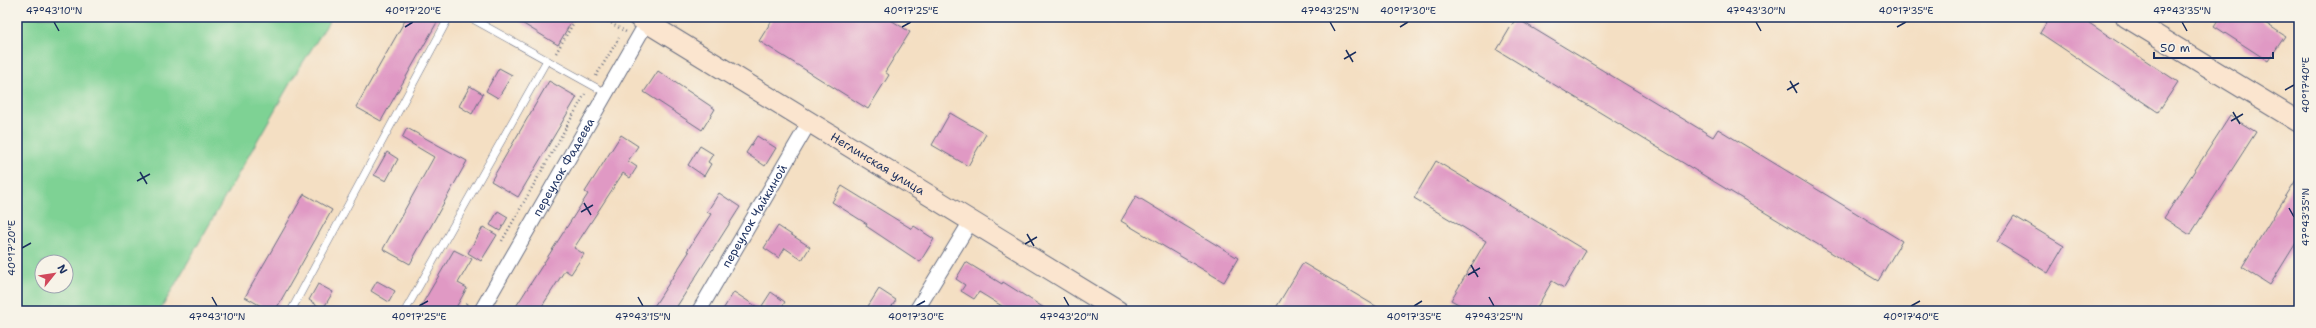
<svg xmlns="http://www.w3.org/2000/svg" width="2316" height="328" viewBox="0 0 2316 328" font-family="'Shantell Sans',sans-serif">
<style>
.green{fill:#7ed294;stroke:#4c8079;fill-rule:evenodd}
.building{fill:#e099c4}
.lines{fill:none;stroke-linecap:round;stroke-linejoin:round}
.lane-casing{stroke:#676d81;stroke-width:8}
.street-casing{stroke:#676d81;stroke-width:16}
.secondary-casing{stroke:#676d81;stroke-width:22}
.path{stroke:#676d81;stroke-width:2.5;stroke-dasharray:1 3;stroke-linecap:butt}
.lane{stroke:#fff;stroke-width:7}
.street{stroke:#fff;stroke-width:14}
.secondary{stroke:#fbe5cf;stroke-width:20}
.ticks{fill:none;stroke:#1b2f5e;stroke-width:1.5}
.labels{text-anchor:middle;stroke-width:3;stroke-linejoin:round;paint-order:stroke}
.street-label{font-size:12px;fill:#1b2f5e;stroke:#f7f3e8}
.neatline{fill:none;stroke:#1b2f5e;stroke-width:1.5}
.ticks-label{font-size:10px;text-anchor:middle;fill:#1b2f5e}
</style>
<rect width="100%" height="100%" fill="#f7f3e8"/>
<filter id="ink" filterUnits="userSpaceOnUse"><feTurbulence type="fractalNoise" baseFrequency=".025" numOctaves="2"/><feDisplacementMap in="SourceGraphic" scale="8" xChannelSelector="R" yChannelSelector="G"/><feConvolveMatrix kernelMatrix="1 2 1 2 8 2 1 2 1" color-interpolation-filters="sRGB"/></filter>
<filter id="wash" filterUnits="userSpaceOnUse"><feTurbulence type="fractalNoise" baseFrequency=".012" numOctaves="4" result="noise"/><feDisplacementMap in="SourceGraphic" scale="16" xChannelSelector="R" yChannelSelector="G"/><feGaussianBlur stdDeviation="0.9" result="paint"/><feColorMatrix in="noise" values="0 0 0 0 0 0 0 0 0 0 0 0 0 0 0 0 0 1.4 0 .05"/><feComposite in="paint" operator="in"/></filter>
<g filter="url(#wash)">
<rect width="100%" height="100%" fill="#f4dfc3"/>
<path class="green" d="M17 17H332L293 78 160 311H17ZM42 262H66V286H42Z"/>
<g id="blocks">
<g class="building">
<polygon points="407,17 440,17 381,121 356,107"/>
<polygon points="512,17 574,17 558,45"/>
<polygon points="774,17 886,17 910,32 885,72 889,75 868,109 759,41"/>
<polygon points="2050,17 2080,17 2178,82 2158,112 2040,33"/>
<polygon points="2220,17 2256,17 2285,36 2268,61 2214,26"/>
<polygon points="1516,18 1713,137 1718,129 1902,241 1878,281 1497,50"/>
<polygon points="499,68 512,75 498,98 486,91"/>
<polygon points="658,71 715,109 702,130 644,92"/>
<polygon points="549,81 577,97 518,197 491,181"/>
<polygon points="470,86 483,94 472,114 459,106"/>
<polygon points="950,113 986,134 968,166 932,145"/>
<polygon points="2230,116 2256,132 2190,235 2164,218"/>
<polygon points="407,128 467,161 410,264 383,249 434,157 402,138"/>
<polygon points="621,135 638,146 628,161 637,167 630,178 623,173 574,248 584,254 571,274 565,270 539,311 513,311 588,194 585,192"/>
<polygon points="757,136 776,148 765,166 746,153"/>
<polygon points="700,146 713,154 708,162 711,164 704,176 688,165"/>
<polygon points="387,152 398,159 386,181 374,175"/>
<polygon points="1436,161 1586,251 1564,288 1552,281 1535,311 1471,311 1451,300 1486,241 1414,198"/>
<polygon points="2299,175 2299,238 2270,285 2242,267"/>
<polygon points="842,186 912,229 914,226 934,239 920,262 866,226 867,224 832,202"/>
<polygon points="719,193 740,207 674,311 651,311 689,252 687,251 711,214 707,212"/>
<polygon points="304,194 332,210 275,311 270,311 245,297"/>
<polygon points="1136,196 1238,258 1224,282 1121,221"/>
<polygon points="498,211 508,217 500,231 490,225"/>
<polygon points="2014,216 2064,246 2048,273 1997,242"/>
<polygon points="778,226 810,247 802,260 785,248 779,258 764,248"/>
<polygon points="483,227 497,235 481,261 468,253"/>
<polygon points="454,250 472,259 458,283 467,288 454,311 418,311"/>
<polygon points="966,262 1002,284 1003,282 1049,311 1010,311 979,292 974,299 961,291 965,285 956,279"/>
<polygon points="1303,263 1384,311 1274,311"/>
<polygon points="377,281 395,291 389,302 371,291"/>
<polygon points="318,284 333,292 323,309 309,300"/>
<polygon points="879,289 896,300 889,311 865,311"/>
<polygon points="734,292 763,311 722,311"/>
<polygon points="771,292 785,302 779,311 769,311 762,306"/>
</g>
</g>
</g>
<g filter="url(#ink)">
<use href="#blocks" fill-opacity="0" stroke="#676d81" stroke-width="1"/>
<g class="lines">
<defs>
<g id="lane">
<polyline points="469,17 606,93"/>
<polyline points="291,311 449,17"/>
<polyline points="405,311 547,60"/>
</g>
<g id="street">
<path id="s1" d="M481 311 647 22"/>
<path id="s2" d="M699 311 810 121"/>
<polyline points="916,311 971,221"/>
</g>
<g id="secondary">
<path id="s3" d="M638 17 1118 311"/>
<polyline points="2126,17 2299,122"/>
</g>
</defs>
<use href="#lane" class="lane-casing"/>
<use href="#street" class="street-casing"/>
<use href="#secondary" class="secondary-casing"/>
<g class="path">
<polyline points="601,17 626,32"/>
<polyline points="556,53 577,17"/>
<polyline points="596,76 619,38"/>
<polyline points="502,241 585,94"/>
<polyline points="462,311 467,303"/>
</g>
<use href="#lane" class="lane"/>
<use href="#street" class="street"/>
<use href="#secondary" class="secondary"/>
</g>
</g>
<path class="ticks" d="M54 22 59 31M1330 22 1335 31M1756 22 1761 31M2182 22 2187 31M405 27 413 22M902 27 911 22M1400 27 1408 22M1897 27 1906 22M1346 50 1353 62M1344 59 1356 52M1790 81 1797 93M1787 90 1799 83M2285 90 2294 85M2233 112 2240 124M2231 121 2243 114M140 172 147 184M137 181 150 174M584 203 591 215M2289 208 2294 217M581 212 593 205M1027 234 1034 246M1025 244 1037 237M22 248 31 243M1471 265 1478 277M1468 275 1480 268M212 297 217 306M638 297 643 306M1064 297 1069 306M1489 297 1494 306M419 306 428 301M916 306 925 301M1414 306 1422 301M1911 306 1920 301"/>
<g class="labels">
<g class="street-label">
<text dy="4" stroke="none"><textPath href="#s3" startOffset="281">Неглинская улица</textPath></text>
<text dy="4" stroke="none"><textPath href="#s1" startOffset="166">переулок Фадеева</textPath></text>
<text dy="4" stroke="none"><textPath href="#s2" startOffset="110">переулок Чайкиной</textPath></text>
</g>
</g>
<rect width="2316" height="328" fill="none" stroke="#f7f3e8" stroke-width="44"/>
<g transform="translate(54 274) rotate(60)"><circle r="19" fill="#f7f3e8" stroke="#9fa5b1"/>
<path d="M0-3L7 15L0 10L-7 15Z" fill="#d1495b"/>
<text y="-6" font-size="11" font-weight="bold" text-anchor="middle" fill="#1b2f5e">N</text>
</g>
<path d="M2154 52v6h119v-6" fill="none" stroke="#1b2f5e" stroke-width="2"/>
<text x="2160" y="52" font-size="12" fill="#1b2f5e" stroke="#f7f3e8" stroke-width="3" paint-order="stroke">50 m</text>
<rect x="22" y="22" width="2272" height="284" class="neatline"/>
<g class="ticks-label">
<text x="54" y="14">47°43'10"N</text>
<text x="413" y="14">40°17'20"E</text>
<text x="911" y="14">40°17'25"E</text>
<text x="1330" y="14">47°43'25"N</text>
<text x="1408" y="14">40°17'30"E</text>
<text x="1756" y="14">47°43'30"N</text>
<text x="1906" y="14">40°17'35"E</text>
<text x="2182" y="14">47°43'35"N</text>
<text transform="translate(2305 85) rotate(-90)" y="4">40°17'40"E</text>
<text transform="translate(2305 217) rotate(-90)" y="4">47°43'35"N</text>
<text transform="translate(11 248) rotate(-90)" y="4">40°17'20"E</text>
<text x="217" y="320">47°43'10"N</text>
<text x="419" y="320">40°17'25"E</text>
<text x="643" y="320">47°43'15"N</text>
<text x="916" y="320">40°17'30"E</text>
<text x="1069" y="320">47°43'20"N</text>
<text x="1414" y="320">40°17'35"E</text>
<text x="1494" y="320">47°43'25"N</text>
<text x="1911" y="320">40°17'40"E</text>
</g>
</svg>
